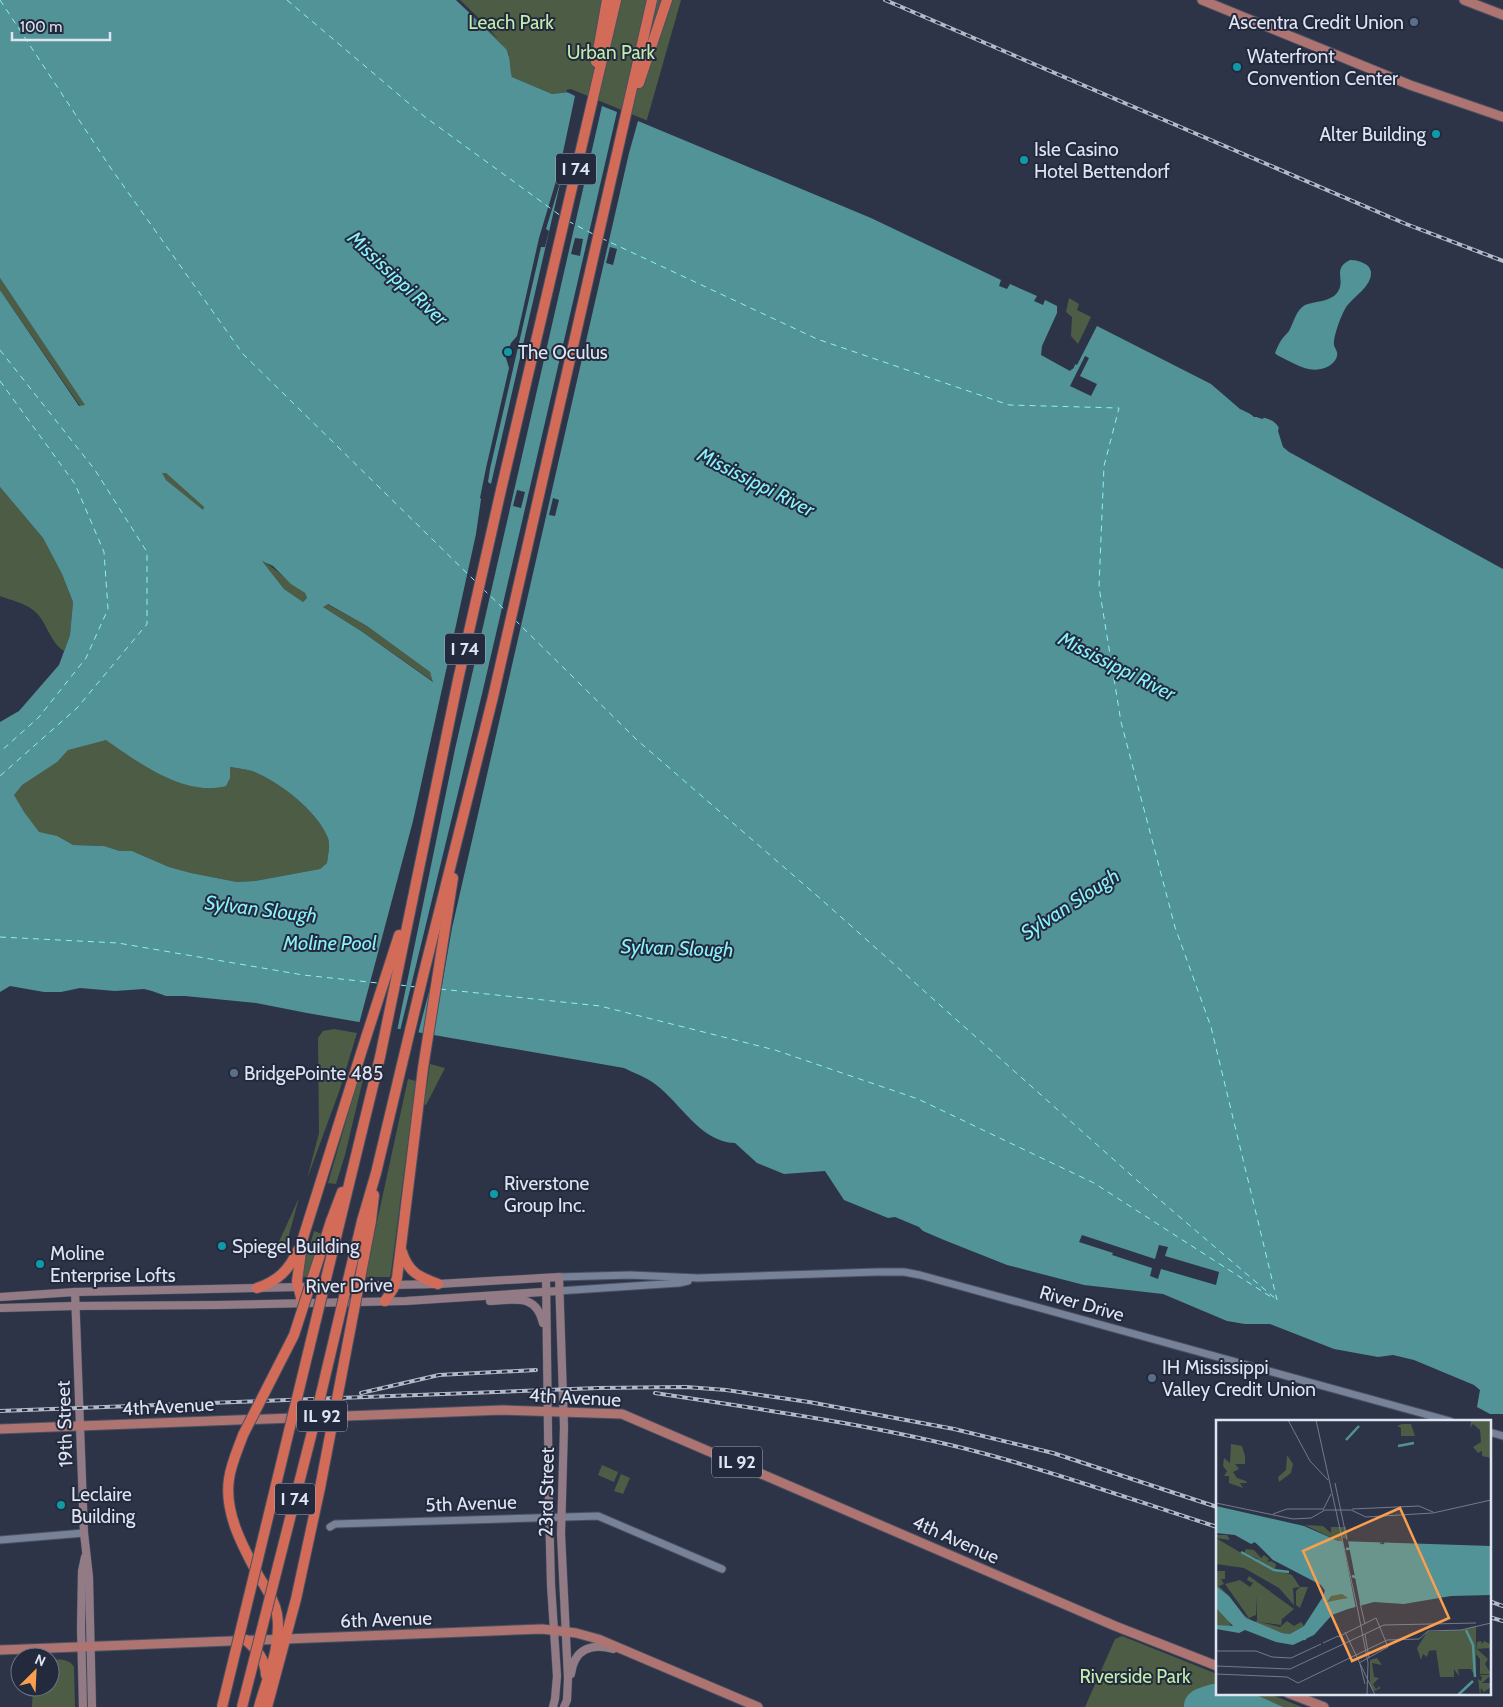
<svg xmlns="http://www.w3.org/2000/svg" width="1503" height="1707" viewBox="0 0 1503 1707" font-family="Cabin,sans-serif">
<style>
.green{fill:#4d5c45}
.water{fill:#529398;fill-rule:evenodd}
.pier{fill:#2d3448;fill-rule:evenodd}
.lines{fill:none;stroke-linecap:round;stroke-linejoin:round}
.ferry{stroke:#8af1fa;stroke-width:1;stroke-dasharray:6 5;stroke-linecap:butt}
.tertiary-casing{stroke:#4a5061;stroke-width:9}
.secondary-casing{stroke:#4a5061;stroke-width:9}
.primary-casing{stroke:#4a5061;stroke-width:11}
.motorway-casing{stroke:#4a5061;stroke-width:12}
.tertiary{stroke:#778197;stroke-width:7}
.secondary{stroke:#927b84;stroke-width:8}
.primary{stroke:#ae7472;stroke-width:9}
.motorway{stroke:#d26c59;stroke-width:10}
.rail-casing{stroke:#b3b9c7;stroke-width:4}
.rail{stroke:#232a3d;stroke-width:2;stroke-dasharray:5.5;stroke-linecap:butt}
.motorway-bridge-casing{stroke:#4a5061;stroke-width:12;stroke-linecap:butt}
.motorway-bridge{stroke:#d26c59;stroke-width:10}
.service-dot{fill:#5c6f8a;stroke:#232a3d;stroke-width:2}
.culture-dot{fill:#0f9aa8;stroke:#232a3d;stroke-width:2}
.labels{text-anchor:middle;stroke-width:4;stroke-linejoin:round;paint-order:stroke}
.shield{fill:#232a3d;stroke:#a7acbb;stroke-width:1}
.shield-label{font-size:18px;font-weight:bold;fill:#dfe4f1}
.park-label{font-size:19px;fill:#c2edac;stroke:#232a3d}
.poi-label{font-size:19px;fill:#dfe4f1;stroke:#232a3d;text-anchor:start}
.street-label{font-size:19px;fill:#dfe4f1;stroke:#232a3d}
.water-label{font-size:20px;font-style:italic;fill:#8af1fa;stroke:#232a3d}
.inset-river{fill:none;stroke:#529398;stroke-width:2.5}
.inset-road{fill:none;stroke:#747a8c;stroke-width:1}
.view{fill:#fa9f4f;fill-opacity:0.15;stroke:#fa9f4f;stroke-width:2.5}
.inset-edge{fill:none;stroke:#dfe4f1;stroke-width:2.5}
</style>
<rect width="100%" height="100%" fill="#2d3448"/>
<g class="green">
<polygon points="436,0 681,0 646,123 570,92 552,94 512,77 509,67 509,54 474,17"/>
<polygon points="0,278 86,406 80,406 0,290"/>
<polygon points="1069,298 1079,304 1077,310 1091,317 1078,344 1071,336 1072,317 1066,312"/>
<polygon points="161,473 166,473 204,507 203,511 166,480"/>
<path d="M0 487 43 538 62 574 73 602 70 635 64 651C49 642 47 620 33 610 25 603 10 600 0 596Z"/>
<path d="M261 560C277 569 289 583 305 593L307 598 303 602 284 589Z"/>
<polygon points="327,604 367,626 430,672 434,682 361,631 323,607"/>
<path d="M89 723 229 767C237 768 245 769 252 771 278 781 316 810 327 836 331 843 328 855 327 863L320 869 255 881 237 882 191 873 169 867 132 851H120L104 846 73 845 42 837 6 796Z"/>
<polygon points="334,1029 357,1033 340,1089 307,1179 319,1133 318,1038 323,1031"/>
<polygon points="430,1064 445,1068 426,1105 424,1104"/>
<polygon points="362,1066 366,1067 345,1155 336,1184 328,1183"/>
<polygon points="408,1079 416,1081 391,1272 390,1277 365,1277"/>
<polygon points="299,1198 284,1253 279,1254 277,1252 277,1246"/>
<polygon points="314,1231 322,1234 309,1277 302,1277 304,1265"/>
<polygon points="602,1465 618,1472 614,1482 598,1475"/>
<polygon points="621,1474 630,1478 623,1494 614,1491"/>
<polygon points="1122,1636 1217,1674 1217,1693 1267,1693 1302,1707 1085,1707 1115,1639"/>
<path d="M50 1659C59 1660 69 1658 74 1667L75 1707H32L33 1687H50Z"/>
</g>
<g class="water">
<path d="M0 0H456L506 49C511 57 509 68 512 77L552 94 570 92 872 216 1058 305 1061 317 1044 355 1073 369 1096 322 1214 383 1254 417C1277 416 1281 429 1288 448L1503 568V1414H1490L1477 1407 1480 1390 1474 1385 1414 1360 1393 1355 1378 1357 1334 1349 1270 1324H1245L1227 1321 1163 1294 1084 1285 1007 1265 944 1240 923 1231 919 1227 895 1217 888 1218 844 1200 825 1171 784 1174 757 1163 735 1143C700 1142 681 1103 655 1084 646 1077 634 1073 624 1068L307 1013 256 1003 185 996H166L152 991 144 989 115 991 80 988 61 992H44L10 986 0 992V722L19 711 59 665 70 635 73 602 62 574 43 538 0 487V290L79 406 85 405 0 278ZM162 473H166L204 507 203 510 166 480ZM262 561 273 566 291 584 305 593 307 598 303 602 284 589ZM328 604 367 626 430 672 433 682 361 631 323 607ZM106 740C138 762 184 797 226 786L230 778V767C237 768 245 769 252 771 278 781 316 810 327 836 331 843 328 855 327 863L320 869 255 881 237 882 191 873 169 867 132 851H120L104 846 73 845 57 836 39 832 24 812 14 795 22 785 57 762 68 750Z"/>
<path d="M1350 260C1357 260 1370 263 1371 272 1372 287 1352 297 1345 309 1341 316 1333 337 1334 345 1335 349 1338 351 1337 356 1336 361 1331 365 1327 367 1309 375 1294 363 1277 355L1275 353C1277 348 1279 343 1282 339 1284 336 1287 334 1289 331 1294 322 1296 310 1305 305 1315 301 1330 302 1337 293 1347 280 1331 269 1350 260Z"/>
<path d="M1212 1684H1217V1693H1252L1283 1707H1184C1184 1691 1199 1688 1212 1684Z"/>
</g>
<g class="pier">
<polygon points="456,0 460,0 486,25 498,39"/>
<path d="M571 89 873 214 1060 303 1063 317 1047 354 1074 367 1070 371 1041 355 1042 346 1057 313V306L1045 300 1043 305 1034 301 1037 296 1010 284 1007 289 999 286 1001 280 871 218 638 121 629 153 452 928 433 1037 423 1035 431 984 418 1034 400 1031 482 694 617 112 602 106 455 749 397 1031 359 1024 413 821 476 534 481 499 480 498 486 468 509 368 506 358 507 353 511 343 517 336 539 238 559 171 575 96 567 92 566 90ZM560 183V184L491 484 488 482 490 469 541 247H545L549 231 546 229Z"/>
<polygon points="575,238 583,239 580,256 571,254"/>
<polygon points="610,247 617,249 613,265 606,263"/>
<polygon points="1097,320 1215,381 1255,415 1261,414 1264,417 1263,419 1259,418 1240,409 1211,384 1097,326 1077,365 1073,363 1094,321"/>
<polygon points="1085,356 1089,358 1080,376 1097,384 1091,396 1070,386"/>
<polygon points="1279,426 1283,429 1290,446 1503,565 1503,569 1289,452 1283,447 1278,431"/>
<polygon points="517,490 525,492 521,508 513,506"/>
<polygon points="553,498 559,500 555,516 549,515"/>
<polygon points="1082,1235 1155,1259 1159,1245 1168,1247 1165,1256 1219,1272 1216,1285 1161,1269 1158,1279 1150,1276 1152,1268 1112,1255 1113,1253 1079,1242"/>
</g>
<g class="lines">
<g class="ferry">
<polyline points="0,0 110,167 243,354 475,581"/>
<polyline points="287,0 425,117 561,216"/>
<polyline points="568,221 593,234"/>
<polyline points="601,238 817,339 1009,405 1119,408 1104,466 1099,587 1121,722 1175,927 1211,1027 1277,1300"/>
<polyline points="0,350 95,470 147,552 147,624 77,708 0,776"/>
<polyline points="0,381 75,484 104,552 108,609 86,658 39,717 0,752"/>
<polyline points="483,589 507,612"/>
<polyline points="515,620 637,740 823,901 1140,1183 1277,1300"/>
<polyline points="0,937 118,943 303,975 378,983"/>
<polyline points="400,985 416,987"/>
<polyline points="440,989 600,1006 775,1050 918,1099 1094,1183 1271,1297"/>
</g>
<defs>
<g id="tertiary">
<polyline points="559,1277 630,1275 698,1278 876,1272 904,1272 920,1275 1450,1421"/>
<polyline points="558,1291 679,1283 688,1281"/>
<polyline points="1489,1432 1503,1436"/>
<polyline points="330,1527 335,1524 598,1516 722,1569"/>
<polyline points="0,1540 84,1533"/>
</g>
<g id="secondary">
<polyline points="546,1278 549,1507 551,1585 557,1676 555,1699 553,1707"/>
<polyline points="75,1292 84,1533 89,1577 92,1707"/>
<polyline points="0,1297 75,1292 438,1284 559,1277 564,1427 561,1534 568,1678 567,1700 564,1707"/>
<path d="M490 1301C515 1300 536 1293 543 1323"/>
<polyline points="0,1308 75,1306 218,1305 406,1301 558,1291"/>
<path d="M571 1674C574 1649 591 1643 613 1649"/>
<polyline points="83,1707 81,1628 82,1571 85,1557"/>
</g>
<g id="primary">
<polyline points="1202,0 1410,85 1503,117"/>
<polyline points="1464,0 1503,15"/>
<polyline points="0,1429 503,1410 622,1414 1115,1626 1217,1666"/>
<polyline points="0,1650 542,1629 576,1633 598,1639 758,1707"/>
<polyline points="1288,1693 1324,1707"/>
</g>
<g id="motorway">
<polyline points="596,62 607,0"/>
<polyline points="639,83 667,0"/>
<polyline points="331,1221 342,1192"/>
<polyline points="340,1221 380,1057 458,680 501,490 616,0"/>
<polyline points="362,1221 376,1173 424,972 493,697 652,0"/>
<polyline points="371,1221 374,1195"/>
<path d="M402 1252C408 1272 419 1277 438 1284"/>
<path d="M257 1288C278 1281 289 1270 298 1250"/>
<polyline points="385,1301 393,1289 397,1278 423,1068 453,878"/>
<polyline points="302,1302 297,1281 303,1238 361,1053 399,935"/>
<path d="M243 1435C238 1449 231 1464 229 1479 224 1512 242 1545 257 1573 264 1586 274 1598 277 1614 282 1645 267 1678 259 1707"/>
<path d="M246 1640C258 1651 265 1659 266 1675"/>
<polyline points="267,1707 296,1599 320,1488"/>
</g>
</defs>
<use href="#tertiary" class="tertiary-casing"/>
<use href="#secondary" class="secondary-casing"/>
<use href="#primary" class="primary-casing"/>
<use href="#motorway" class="motorway-casing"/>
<use href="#tertiary" class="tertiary"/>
<use href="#secondary" class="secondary"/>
<use href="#primary" class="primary"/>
<use href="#motorway" class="motorway"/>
<defs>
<g id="rail">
<polyline points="885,0 1406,224 1503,261"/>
<polyline points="361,1393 439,1375 536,1370"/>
<path d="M655 1393C765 1410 875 1425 982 1453 1061 1474 1139 1502 1217 1527"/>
<polyline points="0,1411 598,1388 686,1387 726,1390 809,1402 954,1429 1053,1453 1217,1507"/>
<polyline points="1489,1601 1503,1606"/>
<polyline points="1489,1617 1503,1621"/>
</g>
</defs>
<use href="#rail" class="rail-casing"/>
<use href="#rail" class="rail"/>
<defs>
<g id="motorway-bridge">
<polyline points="243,1435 294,1335 331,1221"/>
<polyline points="320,1488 371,1221"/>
<polyline points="222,1707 340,1221"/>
<polyline points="242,1707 311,1436 362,1221"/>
</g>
</defs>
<use href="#motorway-bridge" class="motorway-bridge-casing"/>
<use href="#motorway-bridge" class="motorway-bridge"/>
</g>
<g class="service-dot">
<circle cx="1414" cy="22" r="5"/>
<circle cx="234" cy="1073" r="5"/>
<circle cx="1152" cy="1378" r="5"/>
</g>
<g class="culture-dot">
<circle cx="1237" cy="67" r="5"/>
<circle cx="1436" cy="134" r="5"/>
<circle cx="1024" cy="160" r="5"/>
<circle cx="508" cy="352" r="5"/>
<circle cx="494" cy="1194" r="5"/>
<circle cx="222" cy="1246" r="5"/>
<circle cx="40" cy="1264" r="5"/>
<circle cx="61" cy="1505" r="5"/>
</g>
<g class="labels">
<g class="shield">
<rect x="556" y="153.5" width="40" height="31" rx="4"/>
<rect x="445" y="633.5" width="40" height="31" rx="4"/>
<rect x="297" y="1400.5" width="50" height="31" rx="4"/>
<rect x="712" y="1446.5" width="50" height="31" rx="4"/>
<rect x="275" y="1483.5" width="40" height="31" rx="4"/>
</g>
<g class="shield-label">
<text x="576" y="175">I 74</text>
<text x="465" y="655">I 74</text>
<text x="322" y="1422">IL 92</text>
<text x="737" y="1468">IL 92</text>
<text x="295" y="1505">I 74</text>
</g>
<g class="park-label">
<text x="511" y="29">Leach Park</text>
<text x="611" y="59">Urban Park</text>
<text x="1135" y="1683">Riverside Park</text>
</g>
<g class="poi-label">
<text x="1404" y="29" text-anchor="end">Ascentra Credit Union</text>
<text x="1247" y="63">Waterfront<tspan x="1247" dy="22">Convention Center</tspan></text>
<text x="1426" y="141" text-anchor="end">Alter Building</text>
<text x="1034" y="156">Isle Casino<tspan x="1034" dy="22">Hotel Bettendorf</tspan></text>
<text x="518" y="359">The Oculus</text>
<text x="244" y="1080">BridgePointe 485</text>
<text x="504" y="1190">Riverstone<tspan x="504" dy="22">Group Inc.</tspan></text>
<text x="232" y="1253">Spiegel Building</text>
<text x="50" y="1260">Moline<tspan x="50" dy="22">Enterprise Lofts</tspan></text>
<text x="1162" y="1374">IH Mississippi<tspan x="1162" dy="22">Valley Credit Union</tspan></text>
<text x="71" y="1501">Leclaire<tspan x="71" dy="22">Building</tspan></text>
</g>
<g class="street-label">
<text transform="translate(349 1285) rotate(-1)" y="7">River Drive</text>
<text transform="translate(1082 1303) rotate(16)" y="7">River Drive</text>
<text transform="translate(575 1397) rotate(3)" y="7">4th Avenue</text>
<text transform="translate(168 1406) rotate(-3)" y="7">4th Avenue</text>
<text transform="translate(64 1424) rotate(-92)" y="7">19th Street</text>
<text transform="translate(546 1492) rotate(-89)" y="7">23rd Street</text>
<text transform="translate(471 1503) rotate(-2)" y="7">5th Avenue</text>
<text transform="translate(956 1539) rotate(24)" y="7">4th Avenue</text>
<text transform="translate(386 1619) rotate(-2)" y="7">6th Avenue</text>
</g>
<g class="water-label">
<text transform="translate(398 278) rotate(43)" y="7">Mississippi River</text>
<text transform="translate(756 482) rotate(27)" y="7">Mississippi River</text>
<text transform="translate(1117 666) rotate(27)" y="7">Mississippi River</text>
<text transform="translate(1070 904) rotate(-33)" y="7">Sylvan Slough</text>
<text transform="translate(261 909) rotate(7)" y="7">Sylvan Slough</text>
<text x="330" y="950">Moline Pool</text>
<text transform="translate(677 948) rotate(2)" y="7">Sylvan Slough</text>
</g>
</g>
<g transform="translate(1216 1420)">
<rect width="275" height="275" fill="#2d3448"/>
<path d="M255 0H275V38L266 36V31L262 33 257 27 265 22 264 10 257 4 254 8ZM186 4H195L199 16H185V8L181 6ZM15 24 26 26 29 36V44H19L23 49 17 52 21 58 30 61 31 63H24L27 68 13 63V56H8L11 51 7 46 8 38 14 43ZM71 35 77 44 75 53 63 62 62 57 70 50ZM89 105 107 106 115 113V107H130L132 121H122ZM0 115H11L14 120 0 118 37 140 42 139 28 133 30 129 38 130 45 138 48 135 53 139 51 142 55 141 60 144 59 150 76 155 84 167H92L84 188 80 185V171L84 167 77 168 78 185 63 168 28 148 0 144ZM0 151H9V159H5L8 164 3 166 13 176 0 166ZM33 156 78 189 66 199 65 205 44 202 64 207 71 201 78 206 85 202 88 206 74 214 66 213 44 206 30 198 28 195 38 202 41 201V176L40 195 33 198 9 164 24 160 34 167 37 163 31 160ZM128 174 133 177 129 181 110 182 113 175ZM0 188 12 199 16 208 0 205ZM260 206V258L255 249H242L243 256 238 249V257H224L220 230 213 231 211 237 207 234 205 240 201 228 211 212 245 210ZM265 221 266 224 268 221 274 224 275 236 273 228 261 229 272 239 269 244 275 254H264V239L260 234 261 222ZM161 238 166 245 156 243 158 257 163 258 157 264 160 269 163 267 160 264 165 268 158 271 154 266V240ZM263 255H275L266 263H275V267L268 272 265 268 264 275 262 259 265 261 266 257Z" fill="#4d5c45"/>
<path d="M0 86 88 106 122 121 275 126V175L235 176 188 184 158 182 132 189 116 195 98 215 77 225 60 222 29 210 23 213 0 209V205L17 206 0 188V166L13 176 30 198 66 213 74 214 88 206 110 172 105 165 57 140 39 122 35 124 19 115 0 113ZM126 174 132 178 111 182 115 176Z" fill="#529398" fill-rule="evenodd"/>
<path d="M126 118 164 120 165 124 167 120 180 122 167 121 169 125 164 124V121H132L145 188 140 189Z" fill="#2d3448"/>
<path class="inset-river" d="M130 20 143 6M182 26 198 23M0 91 56 101 126 128M0 102 25 111M130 129 171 125 180 146 206 178M25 132 58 150 73 152M63 137 106 160 111 167 107 183 86 216M136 156 207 178M146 182 178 176 201 178M250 210 257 225 259 257M88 217 112 192 139 184M89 220 87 214 112 175V163L50 129 26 111V106L34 104 132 154M242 275 257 261"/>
<path class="inset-road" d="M72 0 94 41 112 60M100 0 142 191 152 243 151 275M119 63 131 120M0 83 77 99 95 98 109 90H135L150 97 217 93 275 80M136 89 203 86 217 92M107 90 115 74M57 94 71 89H107M144 183 149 204M129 212 159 275M149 214 153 238M122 217 160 198 172 227 143 243M107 223 122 216M0 231H40L56 237 75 238 105 224M144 244 149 264M0 246 74 249 168 205 260 203M0 254 71 257 82 263 171 220 203 219 212 211 245 210 275 203"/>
<path class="view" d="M184 88 233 198 136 241 87 131Z"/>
<rect width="275" height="275" class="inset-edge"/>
</g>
<g transform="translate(35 1672) rotate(24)"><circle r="24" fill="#232a3d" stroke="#6e7485"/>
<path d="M0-4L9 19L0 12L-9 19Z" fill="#fa9f4f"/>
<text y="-8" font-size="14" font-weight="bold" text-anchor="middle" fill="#dfe4f1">N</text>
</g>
<path d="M12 32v8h98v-8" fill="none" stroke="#dfe4f1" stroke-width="2.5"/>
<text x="20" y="32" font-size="15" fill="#dfe4f1" stroke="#232a3d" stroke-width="4" paint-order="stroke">100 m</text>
</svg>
